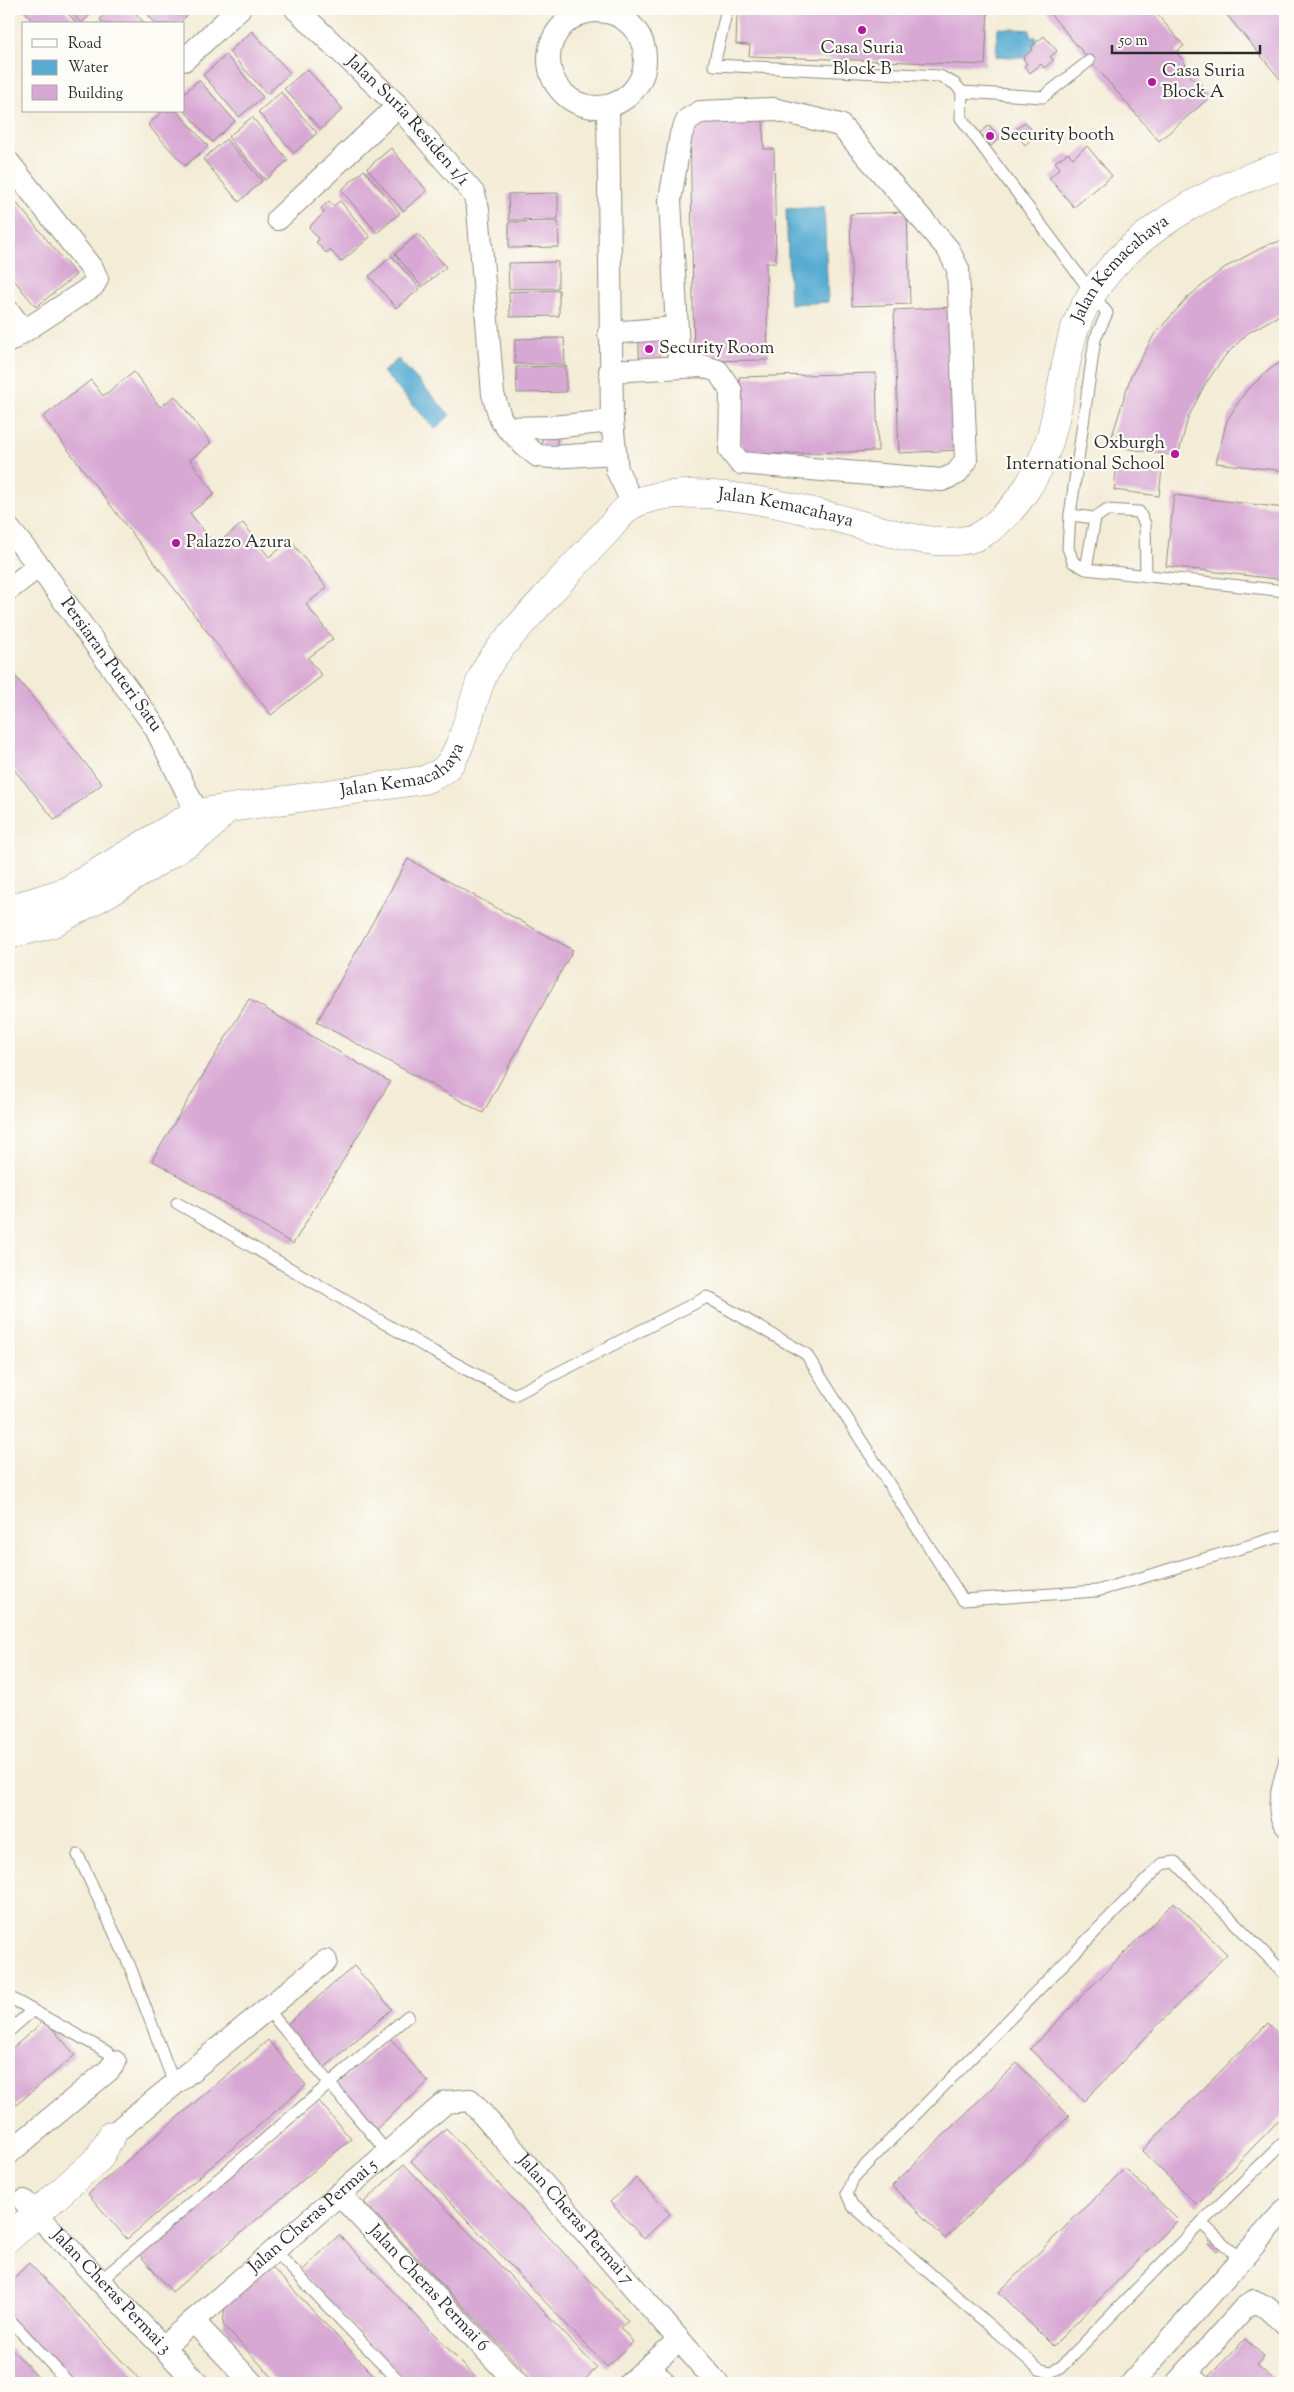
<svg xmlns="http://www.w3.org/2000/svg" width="1294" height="2392" font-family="'Sorts Mill Goudy',serif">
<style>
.water{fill:#56acd2;stroke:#406c7e}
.building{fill:#d8a8d4}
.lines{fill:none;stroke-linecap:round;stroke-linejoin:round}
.lane-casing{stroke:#8f8c80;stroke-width:13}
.street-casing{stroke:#8f8c80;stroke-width:24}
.secondary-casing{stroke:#8f8c80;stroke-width:29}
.lane{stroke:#fff;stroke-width:11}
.street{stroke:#fff;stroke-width:22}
.secondary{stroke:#fff;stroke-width:28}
.poi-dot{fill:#b5179e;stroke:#fdfcf7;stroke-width:2}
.labels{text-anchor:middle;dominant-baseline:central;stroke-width:4.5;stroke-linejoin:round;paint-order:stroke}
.poi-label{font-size:18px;fill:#2b2b2b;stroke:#fdfcf7;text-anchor:start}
.street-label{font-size:18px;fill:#2b2b2b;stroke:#fdfcf7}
</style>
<rect width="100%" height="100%" fill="#fdfcf7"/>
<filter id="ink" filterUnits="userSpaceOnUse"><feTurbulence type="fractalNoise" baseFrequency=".02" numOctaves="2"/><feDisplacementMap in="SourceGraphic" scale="10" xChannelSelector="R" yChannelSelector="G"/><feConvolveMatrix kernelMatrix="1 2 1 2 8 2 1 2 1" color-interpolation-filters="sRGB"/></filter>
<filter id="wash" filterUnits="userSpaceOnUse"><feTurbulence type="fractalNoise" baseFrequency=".0096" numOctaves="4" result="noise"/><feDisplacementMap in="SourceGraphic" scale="20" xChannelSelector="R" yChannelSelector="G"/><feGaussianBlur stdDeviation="1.12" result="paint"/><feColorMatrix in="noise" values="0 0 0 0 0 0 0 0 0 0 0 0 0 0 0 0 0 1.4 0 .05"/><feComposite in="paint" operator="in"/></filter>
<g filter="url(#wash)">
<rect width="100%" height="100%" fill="#f3ecd6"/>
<g class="water">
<polygon points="998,28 1030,30 1030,37 1036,37 1035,43 1031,47 1033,49 1023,58 996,56"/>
<polygon points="824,207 828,302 790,304 786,209"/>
<polygon points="398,359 450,415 435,429 383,372"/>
</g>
<g id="blocks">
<g class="building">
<polygon points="23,9 64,9 77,24 36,24"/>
<polygon points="68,9 97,9 81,23"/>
<polygon points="111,9 132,9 145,24 104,24 100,19"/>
<polygon points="143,9 185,9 189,14 178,24 156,24"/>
<polygon points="748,9 988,9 985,65 749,56 750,45 736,44 737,14 748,15"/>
<polygon points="1046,9 1161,9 1156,13 1184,46 1176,52 1186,64 1183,67 1209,98 1159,141"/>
<polygon points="1222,9 1285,9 1285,85"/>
<polygon points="252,31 290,73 267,94 229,52"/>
<polygon points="1044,36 1057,51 1050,57 1054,60 1044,68 1041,64 1030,73 1024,66 1027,64 1023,58 1033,49 1031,47"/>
<polygon points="226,55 263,97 239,117 203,75"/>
<polygon points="307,69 343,109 321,129 284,89"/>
<polygon points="199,80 235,121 212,142 184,110 184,93"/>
<polygon points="281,92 317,133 294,153 258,112"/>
<polygon points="163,111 177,111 208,146 185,166 148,125"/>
<polygon points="252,117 288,160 265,180 228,137"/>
<polygon points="763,119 764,149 774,149 776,263 766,263 768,360 694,361 690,121"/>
<polygon points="1025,122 1036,135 1025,145 1014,131"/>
<polygon points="989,125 1000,138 991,146 980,133"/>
<polygon points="226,139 262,181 239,202 203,159"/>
<polygon points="1087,146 1112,176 1074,207 1049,178 1060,168 1055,162 1068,153 1073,158"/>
<polygon points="391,148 427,191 403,211 367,168"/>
<polygon points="364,170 400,213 377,233 341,190"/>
<polygon points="558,193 558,219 509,220 508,194"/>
<polygon points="9,194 76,275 36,307 9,274"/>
<polygon points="329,201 333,206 340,201 370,237 341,262 330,250 326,253 316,242 319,240 309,227 324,213 321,208"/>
<polygon points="907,212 910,304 852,306 850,214"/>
<polygon points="558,221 559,247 509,248 509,222"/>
<polygon points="418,234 446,267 422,287 395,254"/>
<polygon points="1285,240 1285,312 1248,333 1224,357 1204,386 1188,418 1178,456 1109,446 1130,378 1154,335 1188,297 1224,268 1267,245"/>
<polygon points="392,256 420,289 396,308 369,276"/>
<polygon points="558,262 558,288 509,289 508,263"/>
<polygon points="559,290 559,316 510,317 509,292"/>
<polygon points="954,307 959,450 899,453 894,310"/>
<polygon points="638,321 659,321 660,377 640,378"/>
<polygon points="564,338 565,364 515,364 515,339"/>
<polygon points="1285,359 1285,471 1216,463 1227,420 1246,391 1269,370"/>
<polygon points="566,366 566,392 517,393 516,367"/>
<polygon points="134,372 160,407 175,396 211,443 190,460 215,494 190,513 215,545 243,523 269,557 291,541 327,588 306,604 333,639 308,658 322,676 271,715 43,417 91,380 103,396"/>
<polygon points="876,373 878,451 741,455 739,377"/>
<polygon points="557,436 557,448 542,448 542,437"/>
<polygon points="1117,464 1162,469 1159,496 1114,490"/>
<polygon points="1174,495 1285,508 1285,580 1166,566"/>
<polygon points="9,668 102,784 55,820 12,767 9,770"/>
<polygon points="408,859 573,950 483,1113 317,1022"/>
<polygon points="249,999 390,1082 293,1244 152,1160"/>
<polygon points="1174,1902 1227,1954 1084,2101 1030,2049"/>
<polygon points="354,1966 392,2009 322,2070 284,2027"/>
<polygon points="45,2020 75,2055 9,2111 9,2051"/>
<polygon points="1268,2023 1285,2041 1285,2114 1197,2205 1142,2151"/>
<polygon points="390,2038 428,2082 374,2131 335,2087"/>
<polygon points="268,2040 306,2085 127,2239 88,2194"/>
<polygon points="1017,2063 1069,2116 945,2239 892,2186"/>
<polygon points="318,2100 351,2139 172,2292 138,2253"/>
<polygon points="446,2128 628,2321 621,2328 633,2342 607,2367 411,2161"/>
<polygon points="404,2164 597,2368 581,2383 536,2383 364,2202"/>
<polygon points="1125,2168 1178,2220 1053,2346 999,2292"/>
<polygon points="636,2178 670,2214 644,2239 610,2202"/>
<polygon points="1216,2234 1225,2243 1217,2251 1208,2242"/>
<polygon points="339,2235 481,2383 407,2383 301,2272"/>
<polygon points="29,2263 143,2383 65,2383 9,2324 9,2283"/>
<polygon points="269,2264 381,2383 278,2383 223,2325 225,2305"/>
<polygon points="1245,2339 1264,2356 1257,2365 1278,2383 1213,2383 1207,2378"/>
<polygon points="9,2347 19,2357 44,2383 9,2383"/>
</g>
</g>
</g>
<g filter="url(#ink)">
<use href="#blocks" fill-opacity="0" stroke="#8f8c80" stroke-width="1"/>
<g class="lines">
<defs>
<g id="lane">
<polyline points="727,9 714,65 940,76 955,84 962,92 961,118 1107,313 1095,339 1070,515 1068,548 1073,562 1086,569 1285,591"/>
<polyline points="962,92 1043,97 1089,61"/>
<polyline points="1070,515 1095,518"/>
<polyline points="1086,569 1095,518 1106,510 1139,512 1145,524 1146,576"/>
<polyline points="177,1203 434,1352 514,1395 707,1297 806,1354 963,1600 1097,1591 1285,1535"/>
<path d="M1285,1759C1280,1782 1265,1814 1285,1832"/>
<polyline points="78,1855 129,1964 175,2086"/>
<polyline points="1285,1974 1175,1862 1162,1864 853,2178 847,2194 852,2205 1039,2369 1050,2372 1061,2367 1201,2223 1285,2141"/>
<polyline points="9,1997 109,2053 115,2062"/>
<polyline points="268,2010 387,2152"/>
<polyline points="9,2031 32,2011"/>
<polyline points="1201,2223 1240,2259"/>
<polyline points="274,2250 401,2383"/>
<polyline points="100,2281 408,2016"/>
<polyline points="9,2319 69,2383"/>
<polyline points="1190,2369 1207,2383"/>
</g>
<g id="street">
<path id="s1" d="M296,9L398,106L474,194L478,209L493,394L501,420L525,446L538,456L552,457L614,453"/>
<circle cx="597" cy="59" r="48"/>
<polyline points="184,60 239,9"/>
<polyline points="608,106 612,421 617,470 633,504"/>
<polyline points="9,163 93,270 97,279 93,286 9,341"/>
<polyline points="278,219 398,106"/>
<polyline points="9,312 24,331"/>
<polyline points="609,333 676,328"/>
<polyline points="610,371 702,366 718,371 731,391 730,450 740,463 942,480 956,474 966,461 958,269 948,249 840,125 773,109 700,112 688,119 681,134 670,200 679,366"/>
<polyline points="507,428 552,427 612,421"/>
<path id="s2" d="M9,529L39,566L155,727L205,829"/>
<polyline points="9,589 39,566"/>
<polyline points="112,2135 326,1961"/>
<polyline points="9,2153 109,2070 115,2062"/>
<path id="s3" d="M339,2194L517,2383"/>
<path id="s4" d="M24,2201L197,2383"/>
<polyline points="193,2321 252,2383"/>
<path id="s5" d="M163,2347L446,2102L470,2100L717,2383"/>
<polyline points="650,2366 664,2383"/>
<polyline points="630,2383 678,2341"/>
<polyline points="1132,2383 1285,2210"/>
<polyline points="1177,2383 1244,2308 1254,2301 1266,2307 1285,2324"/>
</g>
<g id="secondary">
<path id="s6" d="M9,909L67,891L196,813L424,780C430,777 440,774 445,769C467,747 472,689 490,662C505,640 524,621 542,601C562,579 583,556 604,534C613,525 623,509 634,504C686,479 797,507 851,522C883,531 952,553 982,534C1013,515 1038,477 1049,442C1060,407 1063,369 1073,334C1101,246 1203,190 1285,165"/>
<polyline points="9,935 51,924 115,889 206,831 226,809"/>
<polyline points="9,2238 99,2158 112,2135"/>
</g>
</defs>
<use href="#lane" class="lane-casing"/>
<use href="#street" class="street-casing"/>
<use href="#secondary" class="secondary-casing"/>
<use href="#lane" class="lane"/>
<use href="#street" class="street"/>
<use href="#secondary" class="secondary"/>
</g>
</g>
<g class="poi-dot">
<circle cx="862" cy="30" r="5"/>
<circle cx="1152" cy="82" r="5"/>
<circle cx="990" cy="136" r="5"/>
<circle cx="649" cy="349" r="5"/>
<circle cx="1175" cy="454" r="5"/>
<circle cx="176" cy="543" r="5"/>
</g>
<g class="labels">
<g class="poi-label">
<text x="862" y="49" text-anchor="middle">Casa Suria<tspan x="862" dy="21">Block B</tspan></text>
<text x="1162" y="72">Casa Suria<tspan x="1162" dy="21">Block A</tspan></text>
<text x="1000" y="136">Security booth</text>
<text x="659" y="349">Security Room</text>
<text x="1165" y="444" text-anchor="end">Oxburgh<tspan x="1165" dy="21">International School</tspan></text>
<text x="186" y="543">Palazzo Azura</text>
</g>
<g class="street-label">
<text stroke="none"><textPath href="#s1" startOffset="158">Jalan Suria Residen 1/1</textPath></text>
<text stroke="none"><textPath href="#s6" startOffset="1461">Jalan Kemacahaya</textPath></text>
<text stroke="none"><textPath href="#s6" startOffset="951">Jalan Kemacahaya</textPath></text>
<text stroke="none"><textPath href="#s2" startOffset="170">Persiaran Puteri Satu</textPath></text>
<text stroke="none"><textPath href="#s6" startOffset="426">Jalan Kemacahaya</textPath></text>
<text stroke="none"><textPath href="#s5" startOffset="199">Jalan Cheras Permai 5</textPath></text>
<text stroke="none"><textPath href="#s5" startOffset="558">Jalan Cheras Permai 7</textPath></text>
<text stroke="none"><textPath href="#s3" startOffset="130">Jalan Cheras Permai 6</textPath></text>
<text stroke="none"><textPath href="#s4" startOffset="126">Jalan Cheras Permai 3</textPath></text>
</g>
</g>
<rect width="1294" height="2392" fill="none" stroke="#fdfcf7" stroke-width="30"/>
<rect x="22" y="22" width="162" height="90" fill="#fdfcf7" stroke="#a9a8a5"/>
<rect x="32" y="39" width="25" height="8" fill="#ffffff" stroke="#a9a8a5"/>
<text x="68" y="48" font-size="15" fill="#2b2b2b">Road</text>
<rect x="32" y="60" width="25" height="15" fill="#56acd2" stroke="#a9a8a5"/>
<text x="68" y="72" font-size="15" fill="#2b2b2b">Water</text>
<rect x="32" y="85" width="25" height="15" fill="#d8a8d4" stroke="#a9a8a5"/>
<text x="68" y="98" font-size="15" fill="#2b2b2b">Building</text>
<path d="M1112 45v8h148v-8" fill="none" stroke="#2b2b2b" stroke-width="2.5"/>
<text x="1119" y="45" font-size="15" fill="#2b2b2b" stroke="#fdfcf7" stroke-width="4" paint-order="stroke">50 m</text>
</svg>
